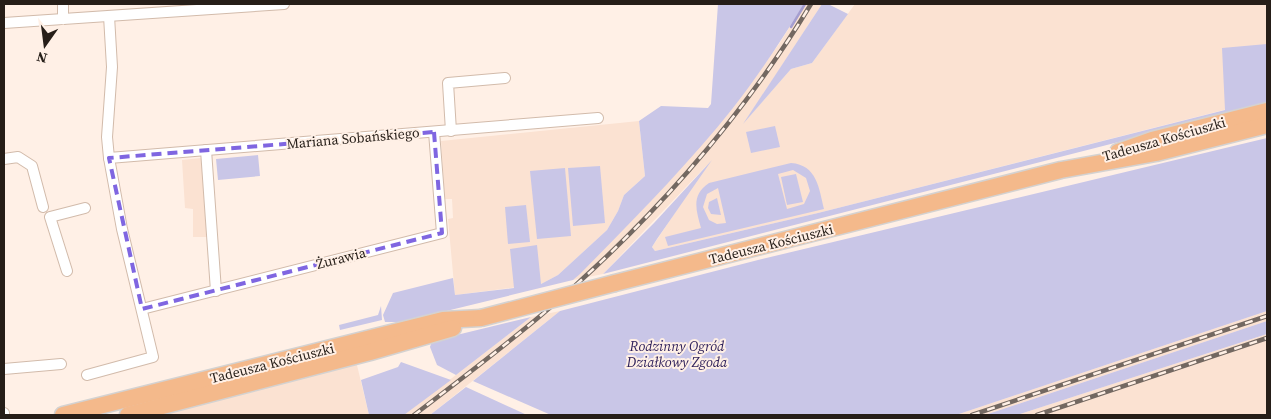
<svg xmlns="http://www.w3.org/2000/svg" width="1271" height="419" font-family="'Source Serif 4',serif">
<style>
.built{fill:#fbe2d2}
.green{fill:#c9c6e7;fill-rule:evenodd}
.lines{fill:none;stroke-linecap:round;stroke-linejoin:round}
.stream{stroke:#a49ed0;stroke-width:2.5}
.street-casing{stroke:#d2bbab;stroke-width:12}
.primary-casing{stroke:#d4d2d1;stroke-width:19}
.street{stroke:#fff;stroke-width:10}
.primary{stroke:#f4b98b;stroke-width:16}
.rail-casing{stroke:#736861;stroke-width:4.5}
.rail{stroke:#fff0e6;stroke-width:2.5;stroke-dasharray:8;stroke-linecap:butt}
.primary-bridge-casing{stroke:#d4d2d1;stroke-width:19;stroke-linecap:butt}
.primary-bridge{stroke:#f4b98b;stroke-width:16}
.marked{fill:none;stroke:#7f66e1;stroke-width:4;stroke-dasharray:10 6;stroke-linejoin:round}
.labels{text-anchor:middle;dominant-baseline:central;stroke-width:4;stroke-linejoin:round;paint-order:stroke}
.street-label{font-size:14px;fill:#261e18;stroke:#fff0e6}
.park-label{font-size:14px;font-style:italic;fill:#2d1f5a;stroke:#fff0e6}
</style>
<rect width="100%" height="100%" fill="#fff0e6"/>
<g class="built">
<polygon points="804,4 822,4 747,119 791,69 812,63 855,4 1267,4 1267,99 818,213 655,251 652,247 707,165 603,274 573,280 648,204 733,108 779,44"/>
<polygon points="639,121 645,176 624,195 618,211 607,230 558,275 541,284 455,295 448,219 453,218 452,199 445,199 441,141"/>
<polygon points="201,158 208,237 193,237 193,209 185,208 182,160"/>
<polygon points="560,311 430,415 404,415 531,317"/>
<polygon points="1267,311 1267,321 985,415 956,415"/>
<polygon points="1267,334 1267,415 1017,415"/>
<polygon points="356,361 369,415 157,415"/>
</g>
<g class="green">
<path d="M718,4H804C782,39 759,75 733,108C686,167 632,221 580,274L573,280L401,322H385L383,315L393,293L453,278L455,295L514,288L510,249L537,245L541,284L558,275L607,230L618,211L624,195L645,176L639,121L661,106L708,108L711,104Z"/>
<polygon points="822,4 828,4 848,14 812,63 791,69 743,124"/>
<polygon points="1267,44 1267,104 603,274 654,223 712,160 657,239 652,247 655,251 818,213 1225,110 1222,48"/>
<polygon points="775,126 780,147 751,153 746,132"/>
<polygon points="1267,138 1267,311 956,415 551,415 473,381 560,311 758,260"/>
<polygon points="258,155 260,176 218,180 216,159"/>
<path d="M791,163C817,165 819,188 824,209L668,246L665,237L701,228C696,210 691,195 709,183ZM793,170L806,178L810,191L804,204L787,209L778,174ZM718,188L726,223L717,224L709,220L703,207L707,194Z"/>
<polygon points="600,166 605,223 573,226 568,168"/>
<polygon points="565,168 571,236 537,239 530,171"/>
<polygon points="796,174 803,202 787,205 781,177"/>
<polygon points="717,198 721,215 711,214 708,208 709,202"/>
<polygon points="526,205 530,242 508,244 505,207"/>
<polygon points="381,306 382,320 340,330 339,325 378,315"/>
<polygon points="531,317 456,375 437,365 430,347 432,341"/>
<polygon points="1267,321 1267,334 1017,415 985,415"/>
<polygon points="401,362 451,380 404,415 369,415 361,380 398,367"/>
<polygon points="466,387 527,415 430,415"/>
</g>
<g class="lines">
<polyline class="stream" points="791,27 805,4"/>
<defs>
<g id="street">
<polyline points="63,4 63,19"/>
<polyline points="4,23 284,4"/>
<polyline points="451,131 448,83 505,78"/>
<polyline points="206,150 216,291"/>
<polyline points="109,158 598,118"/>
<polyline points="4,159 18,157 32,166 43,207"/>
<polyline points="67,271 50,217 85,208"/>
<polyline points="142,309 442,233 434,132"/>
<polyline points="4,369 61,364"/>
<polyline points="87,375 153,357 122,229 109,158 107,137 112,67 109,16"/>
<polyline points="4,413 4,415"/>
</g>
<g id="primary">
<polyline points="1118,152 1152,140 1267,111"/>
<polyline points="615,283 1061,170 1156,153 1267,125"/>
<polyline points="63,415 443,320 481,318"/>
<polyline points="128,415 370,352 453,328"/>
</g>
</defs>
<use href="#street" class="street-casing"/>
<use href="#primary" class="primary-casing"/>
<use href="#street" class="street"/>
<use href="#primary" class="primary"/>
<defs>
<g id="rail">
<path d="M414,415C456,383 498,351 539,317C644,229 740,122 811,4"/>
<polyline points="972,415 1267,316"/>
<polyline points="1037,415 1267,338"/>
</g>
</defs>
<use href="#rail" class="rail-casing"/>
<use href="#rail" class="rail"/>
<defs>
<polyline id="primary-bridge" points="481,318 615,283"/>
</defs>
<use href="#primary-bridge" class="primary-bridge-casing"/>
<use href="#primary-bridge" class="primary-bridge"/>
</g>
<path class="marked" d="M434,132L442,233L142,309L109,158Z"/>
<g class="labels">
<g class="street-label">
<text transform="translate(353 138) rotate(-5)">Mariana Sobańskiego</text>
<text transform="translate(1164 139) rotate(-16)">Tadeusza Kościuszki</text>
<text transform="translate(771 244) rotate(-14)">Tadeusza Kościuszki</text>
<text transform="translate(341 258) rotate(-14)">Żurawia</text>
<text transform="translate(272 363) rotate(-14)">Tadeusza Kościuszki</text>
</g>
<g class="park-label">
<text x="677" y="346">Rodzinny Ogród<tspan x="677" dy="16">Działkowy Zgoda</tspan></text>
</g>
</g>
<rect width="1271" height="419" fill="none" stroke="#261e18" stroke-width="10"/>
<g transform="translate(45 45) rotate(194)" stroke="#fff0e6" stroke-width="4" paint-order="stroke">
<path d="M0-4L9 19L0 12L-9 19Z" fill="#261e18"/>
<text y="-8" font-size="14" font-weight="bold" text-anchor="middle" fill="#261e18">N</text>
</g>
</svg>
